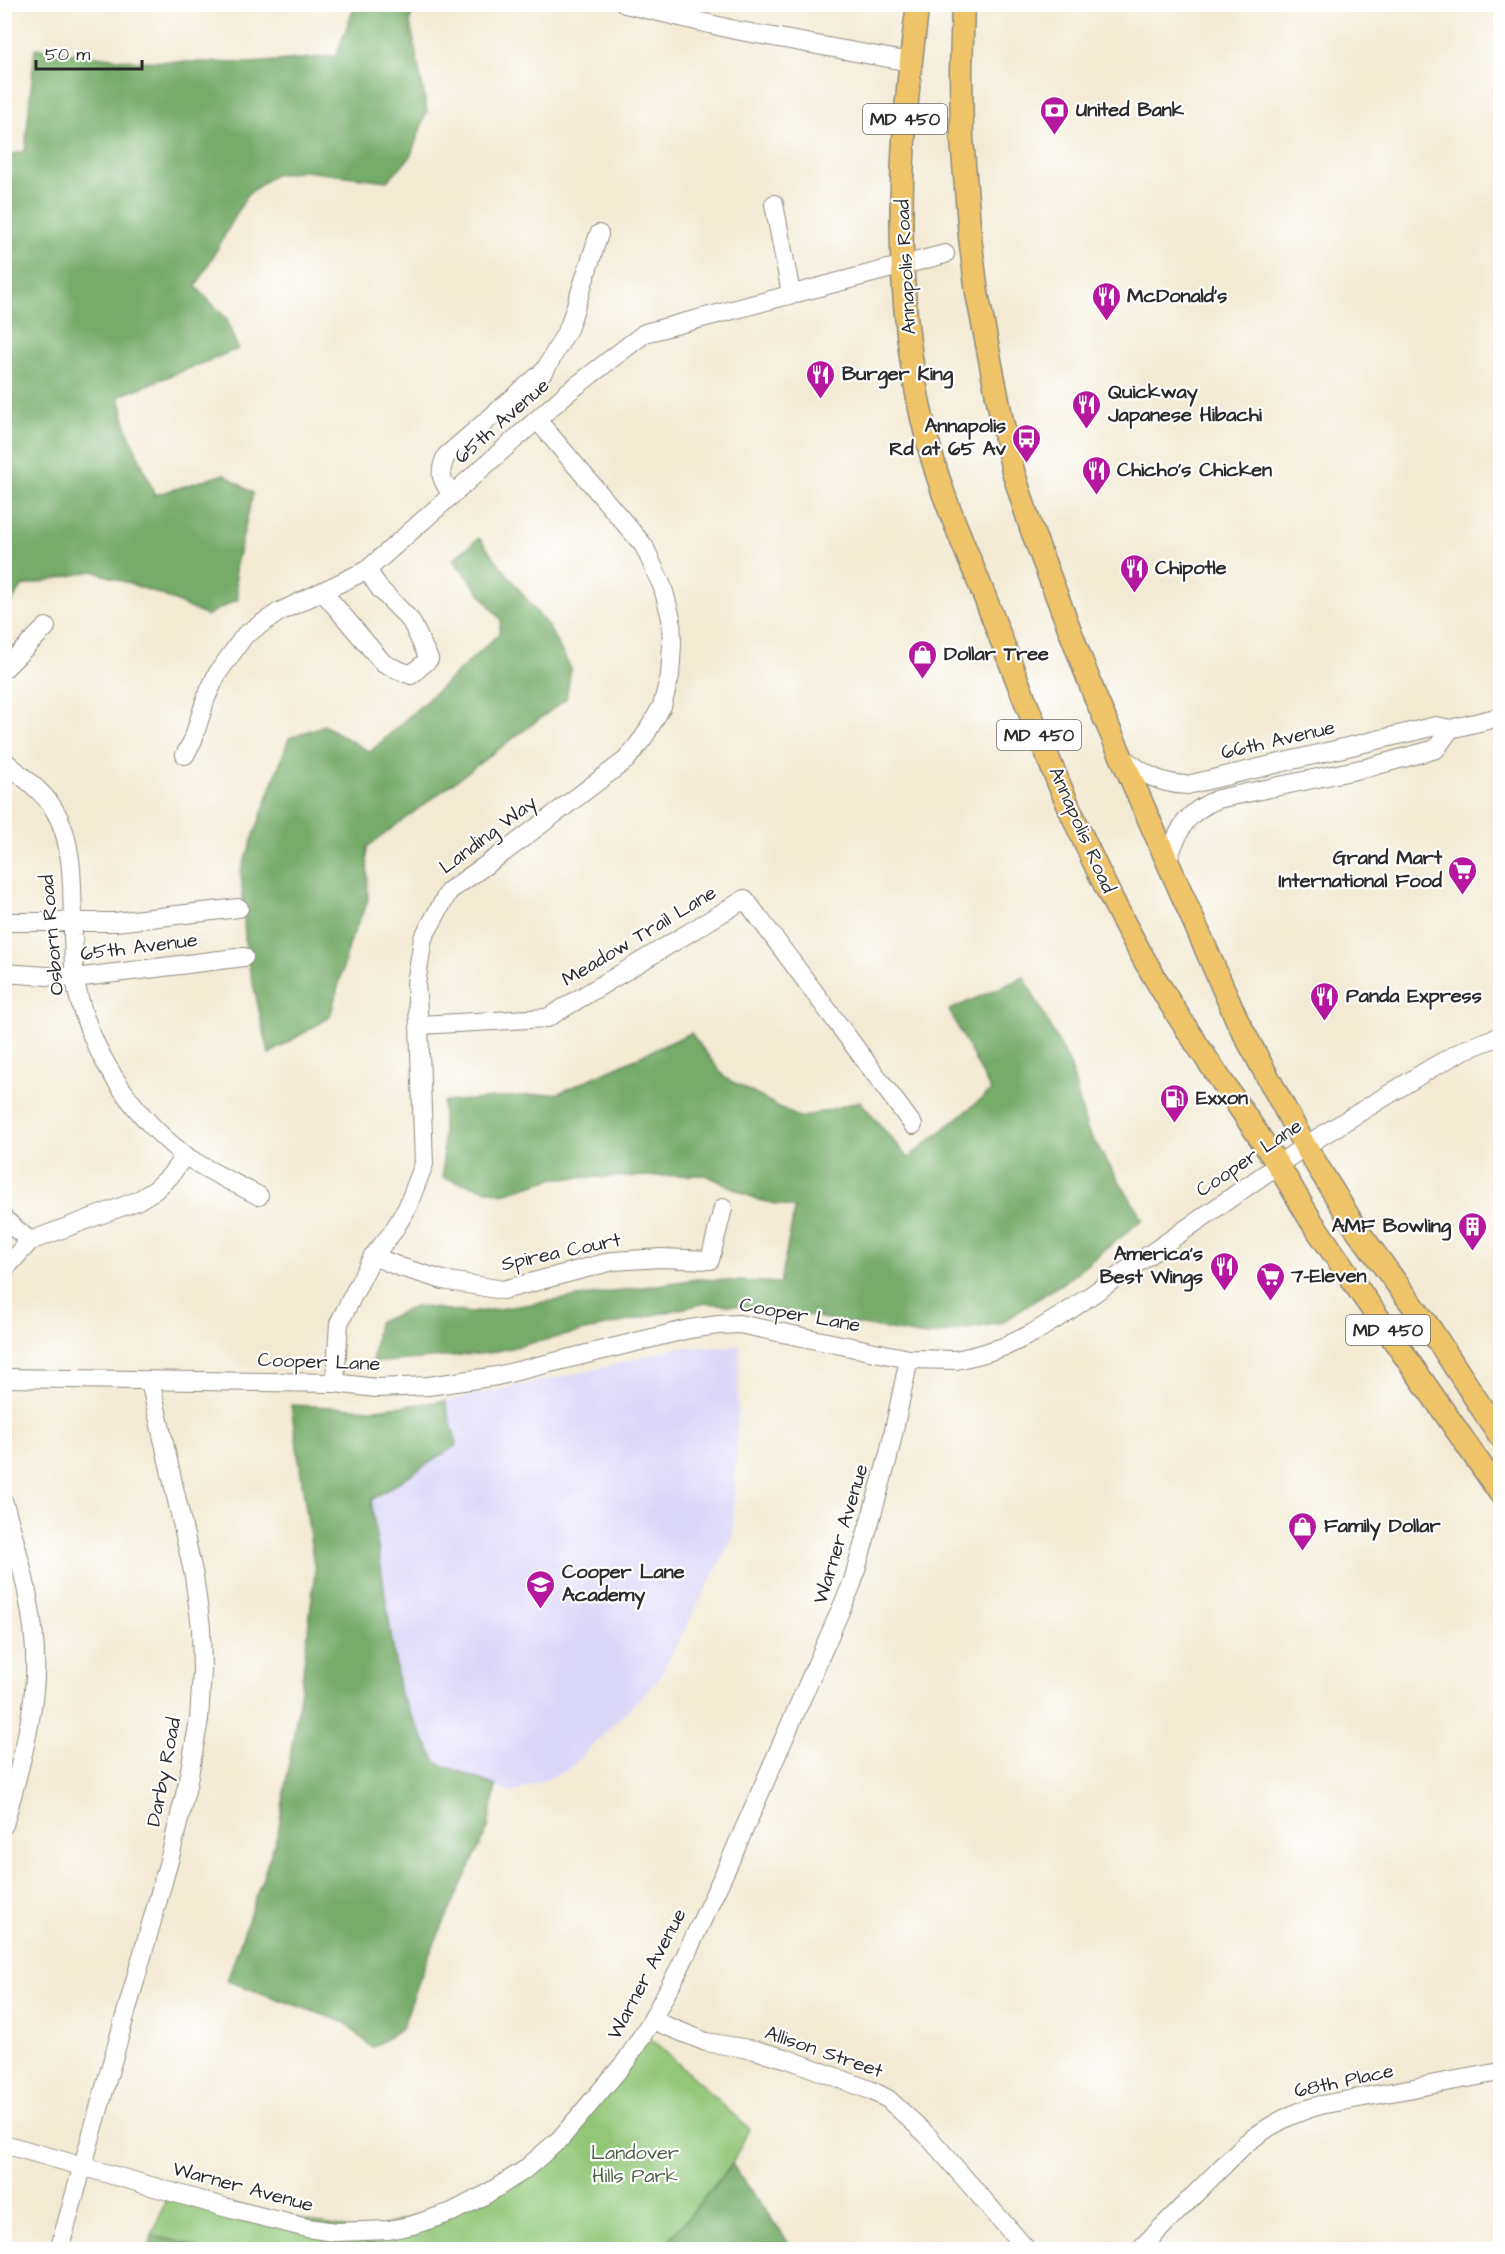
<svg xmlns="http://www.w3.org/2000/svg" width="1505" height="2254" font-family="'Architects Daughter',sans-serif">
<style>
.built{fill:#dad6f7}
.green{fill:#92c778;stroke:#5e7952;stroke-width:1.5}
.forest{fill:#75ac68;stroke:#506c4a;stroke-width:1.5}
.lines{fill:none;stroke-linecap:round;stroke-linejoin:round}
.minor-casing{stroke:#8f8a80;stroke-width:20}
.major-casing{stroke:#8f8a80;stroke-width:25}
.minor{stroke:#fff;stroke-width:18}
.major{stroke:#efc469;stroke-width:22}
.labels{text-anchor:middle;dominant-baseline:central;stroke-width:4.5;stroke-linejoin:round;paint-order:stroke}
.shield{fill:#fff;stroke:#6b6b6b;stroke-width:1.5}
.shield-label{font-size:18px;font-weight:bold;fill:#2b2b2b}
.poi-label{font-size:20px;font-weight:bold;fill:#2b2b2b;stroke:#fff;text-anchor:start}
.street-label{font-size:20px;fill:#2b2b2b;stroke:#fff}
.park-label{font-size:20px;fill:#4f6246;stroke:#fff}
</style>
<rect width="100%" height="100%" fill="#fff"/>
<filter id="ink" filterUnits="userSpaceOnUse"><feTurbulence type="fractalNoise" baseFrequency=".0167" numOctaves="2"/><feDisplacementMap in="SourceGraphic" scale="12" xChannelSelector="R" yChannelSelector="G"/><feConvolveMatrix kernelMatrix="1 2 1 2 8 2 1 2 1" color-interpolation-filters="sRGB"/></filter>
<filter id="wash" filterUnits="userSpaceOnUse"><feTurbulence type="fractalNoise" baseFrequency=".008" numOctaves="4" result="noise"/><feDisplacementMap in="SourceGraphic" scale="24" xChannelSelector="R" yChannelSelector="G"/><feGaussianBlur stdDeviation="1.35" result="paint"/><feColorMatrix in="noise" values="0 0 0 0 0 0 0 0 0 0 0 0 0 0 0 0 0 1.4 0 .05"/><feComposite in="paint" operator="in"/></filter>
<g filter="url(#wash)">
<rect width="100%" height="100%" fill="#f3ead4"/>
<polygon class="built" points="740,1346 733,1537 658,1680 568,1770 512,1793 437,1763 400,1694 371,1500 457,1445 445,1401 589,1371 676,1348"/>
<polygon class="green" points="643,2035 659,2046 749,2129 732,2164 662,2249 199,2250 189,2244 152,2236 169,2191 363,2232 485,2195 560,2139"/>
<g class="forest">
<polygon points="355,5 413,5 410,22 427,111 410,157 387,181 304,171 274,175 247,195 196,287 227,319 238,349 119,396 127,429 155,495 224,474 253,493 235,569 238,599 206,616 160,594 93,571 23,586 5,611 5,156 25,151 35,48 134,61 251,63 336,56"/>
<polygon points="479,538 549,628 571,669 566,699 367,847 368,900 350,942 330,1017 269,1054 246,953 241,871 289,738 324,725 370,752 499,634 501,620 453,559"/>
<polygon points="1024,977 1070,1064 1087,1130 1143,1219 1069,1279 1001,1323 926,1336 769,1309 706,1303 489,1353 372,1363 378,1322 417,1306 471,1313 697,1279 780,1283 795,1208 758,1200 706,1175 555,1178 503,1194 443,1178 443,1102 559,1093 691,1033 725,1078 800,1118 860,1101 908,1158 991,1091 949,1010"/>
<polygon points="445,1401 457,1445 371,1500 400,1694 437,1763 496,1786 488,1828 428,1957 402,2028 372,2048 346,2023 227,1981 278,1833 301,1688 315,1572 291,1405 375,1409"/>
<polygon points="732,2164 793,2249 662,2249"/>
<polygon points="152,2236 189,2244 199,2249 149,2249"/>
</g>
</g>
<g filter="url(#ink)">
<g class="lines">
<defs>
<g id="minor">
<polyline points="625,4 735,30 910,62"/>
<polyline points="774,204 791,293"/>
<path d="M452,495C441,479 438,474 446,456L545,370L569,327L599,234"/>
<polyline points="323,592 384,664 411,675 429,659 411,621 380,589 367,570"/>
<polyline points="4,669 46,627"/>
<polyline points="185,755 193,740 206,698 217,674 245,635 279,612 367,570 567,393 645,333 945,254"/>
<path d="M1123,758C1144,774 1160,784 1187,785L1436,726L1450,729L1500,717"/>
<path d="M4,760C20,776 44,791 55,811C75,844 72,896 73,935C74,950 73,966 75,980C87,1047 130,1113 183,1154C205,1170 235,1183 259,1196"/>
<path d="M1167,861C1180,828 1184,813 1218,799L1370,767L1436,749L1450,729"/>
<polyline points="4,922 115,922 239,908"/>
<polyline points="4,973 75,978 244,957"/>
<polyline points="419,1025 547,1018 745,899 913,1125"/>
<polyline points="4,1219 30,1241"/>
<polyline points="373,1256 400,1267 443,1280 503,1290 613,1261 661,1258 710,1260 723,1208"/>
<polyline points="4,1270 30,1241 137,1201 155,1190 170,1176 185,1155"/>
<polyline points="4,1378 335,1383 376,1388 428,1386 497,1376 689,1329 718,1325 739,1324 909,1359 956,1360 981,1354 1006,1346 1033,1333 1067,1312 1305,1146 1433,1067 1464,1050 1500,1036"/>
<polyline points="335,1383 339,1323 373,1256 392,1233 407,1208 424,1164 419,1025 416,984 423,938 449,891 503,853 626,760 644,737 662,706 670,676 672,645 671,618 663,588 644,546 538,421"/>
<path d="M4,1503C20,1558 38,1621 35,1678C32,1728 17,1777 4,1825"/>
<polyline points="652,2020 706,2042 755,2050 788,2059 870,2090 888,2099 927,2135 1027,2250"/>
<polyline points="4,2144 231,2209 307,2228 335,2232 389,2230 413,2225 452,2212 485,2195 523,2171 560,2139 626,2061 652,2020 680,1967 730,1861 852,1584 888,1458 909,1359"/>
<polyline points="59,2250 170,1857 187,1786 199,1720 202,1671 201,1627 194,1576 150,1381"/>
<path d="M1139,2250L1245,2144C1270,2125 1291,2113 1321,2105L1500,2072"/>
</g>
<g id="major">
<path d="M918,4C903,113 895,224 908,334C914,387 926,444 944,495C959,536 977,576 993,618C1035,727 1078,839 1135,943C1177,1021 1230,1091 1278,1165C1290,1184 1300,1203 1312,1222C1374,1313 1438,1402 1500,1493"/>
<polyline points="963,4 961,71 962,139 970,237 977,293 1002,421 1013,471 1031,528 1096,699 1238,1022 1305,1146 1355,1227 1431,1330 1500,1436"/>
</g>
</defs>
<use href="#minor" class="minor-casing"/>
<use href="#major" class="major-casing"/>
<use href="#minor" class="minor"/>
<use href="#major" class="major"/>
</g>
</g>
<defs>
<symbol id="bank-pin" viewBox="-11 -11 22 30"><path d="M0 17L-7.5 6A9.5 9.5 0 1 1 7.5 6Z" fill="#b5179e" stroke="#fff"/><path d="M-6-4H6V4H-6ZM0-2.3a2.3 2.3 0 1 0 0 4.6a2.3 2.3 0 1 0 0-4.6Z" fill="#fff"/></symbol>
<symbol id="restaurant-pin" viewBox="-11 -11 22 30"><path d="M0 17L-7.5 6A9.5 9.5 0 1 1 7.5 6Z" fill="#b5179e" stroke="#fff"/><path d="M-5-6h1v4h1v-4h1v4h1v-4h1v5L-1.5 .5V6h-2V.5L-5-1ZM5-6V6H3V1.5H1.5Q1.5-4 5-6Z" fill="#fff"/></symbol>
<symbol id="bus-pin" viewBox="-11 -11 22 30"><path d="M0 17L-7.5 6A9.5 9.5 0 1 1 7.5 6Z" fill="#b5179e" stroke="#fff"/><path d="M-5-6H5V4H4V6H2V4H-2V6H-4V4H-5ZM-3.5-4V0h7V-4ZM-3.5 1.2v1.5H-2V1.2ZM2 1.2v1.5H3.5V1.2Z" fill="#fff"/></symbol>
<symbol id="shop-pin" viewBox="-11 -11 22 30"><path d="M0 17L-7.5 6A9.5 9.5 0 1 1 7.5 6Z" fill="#b5179e" stroke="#fff"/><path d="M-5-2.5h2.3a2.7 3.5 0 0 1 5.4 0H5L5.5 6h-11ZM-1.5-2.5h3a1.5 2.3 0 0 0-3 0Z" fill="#fff"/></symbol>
<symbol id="supermarket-pin" viewBox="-11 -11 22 30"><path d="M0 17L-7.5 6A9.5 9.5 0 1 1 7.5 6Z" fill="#b5179e" stroke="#fff"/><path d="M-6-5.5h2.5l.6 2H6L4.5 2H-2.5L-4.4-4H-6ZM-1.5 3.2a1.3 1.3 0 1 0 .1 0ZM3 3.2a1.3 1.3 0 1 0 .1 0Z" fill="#fff"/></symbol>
<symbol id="fuel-pin" viewBox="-11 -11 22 30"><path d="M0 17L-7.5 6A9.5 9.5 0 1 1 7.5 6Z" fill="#b5179e" stroke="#fff"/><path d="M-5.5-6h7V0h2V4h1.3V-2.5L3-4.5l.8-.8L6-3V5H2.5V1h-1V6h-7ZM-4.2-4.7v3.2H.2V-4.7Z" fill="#fff"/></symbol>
<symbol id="building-pin" viewBox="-11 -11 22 30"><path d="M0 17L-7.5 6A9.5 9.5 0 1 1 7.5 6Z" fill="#b5179e" stroke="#fff"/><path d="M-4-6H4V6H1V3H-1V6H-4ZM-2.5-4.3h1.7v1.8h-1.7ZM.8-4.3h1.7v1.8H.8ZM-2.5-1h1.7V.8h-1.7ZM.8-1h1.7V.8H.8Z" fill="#fff"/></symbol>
<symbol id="school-pin" viewBox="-11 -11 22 30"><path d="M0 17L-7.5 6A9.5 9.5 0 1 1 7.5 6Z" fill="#b5179e" stroke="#fff"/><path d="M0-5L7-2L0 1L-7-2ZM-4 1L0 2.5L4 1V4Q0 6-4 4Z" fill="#fff"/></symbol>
</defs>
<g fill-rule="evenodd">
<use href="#bank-pin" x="1038" y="94" width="33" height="45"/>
<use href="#restaurant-pin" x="1090" y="280" width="33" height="45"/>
<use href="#restaurant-pin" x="804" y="358" width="33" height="45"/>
<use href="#restaurant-pin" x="1070" y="388" width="33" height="45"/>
<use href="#bus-pin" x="1010" y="422" width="33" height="45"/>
<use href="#restaurant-pin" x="1080" y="454" width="33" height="45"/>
<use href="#restaurant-pin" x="1118" y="552" width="33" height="45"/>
<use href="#shop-pin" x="906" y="638" width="33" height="45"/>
<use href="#supermarket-pin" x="1446" y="854" width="33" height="45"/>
<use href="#restaurant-pin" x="1308" y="980" width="33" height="45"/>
<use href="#fuel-pin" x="1158" y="1082" width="33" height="45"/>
<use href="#building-pin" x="1456" y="1210" width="33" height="45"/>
<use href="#restaurant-pin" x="1208" y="1250" width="33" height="45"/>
<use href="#supermarket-pin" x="1254" y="1260" width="33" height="45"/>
<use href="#shop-pin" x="1286" y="1510" width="33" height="45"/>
<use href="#school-pin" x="524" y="1568" width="33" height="45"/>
</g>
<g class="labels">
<g class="shield">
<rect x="863" y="104" width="84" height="30" rx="4.5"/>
<rect x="997" y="720" width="84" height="30" rx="4.5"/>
<rect x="1346" y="1315" width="84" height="30" rx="4.5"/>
</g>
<g class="shield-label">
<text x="905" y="119">MD 450</text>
<text x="1039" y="735">MD 450</text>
<text x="1388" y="1330">MD 450</text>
</g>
<g class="poi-label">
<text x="1076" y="110">United Bank</text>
<text x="1127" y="296">McDonald's</text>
<text x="842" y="374">Burger King</text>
<text x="1108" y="392">Quickway<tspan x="1108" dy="23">Japanese Hibachi</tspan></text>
<text x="1006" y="426" text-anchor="end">Annapolis<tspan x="1006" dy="23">Rd at 65 Av</tspan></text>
<text x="1117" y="470">Chicho’s Chicken</text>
<text x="1155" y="568">Chipotle</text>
<text x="944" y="654">Dollar Tree</text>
<text x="1442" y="858" text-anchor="end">Grand Mart<tspan x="1442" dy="23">International Food</tspan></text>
<text x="1346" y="996">Panda Express</text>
<text x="1196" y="1098">Exxon</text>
<text x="1451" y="1226" text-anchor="end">AMF Bowling</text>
<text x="1203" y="1254" text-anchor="end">America's<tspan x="1203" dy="23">Best Wings</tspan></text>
<text x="1291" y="1276">7-Eleven</text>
<text x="1324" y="1526">Family Dollar</text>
<text x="562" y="1572">Cooper Lane<tspan x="562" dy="23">Academy</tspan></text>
</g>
<g class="street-label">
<text transform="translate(906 267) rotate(-93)">Annapolis Road</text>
<text transform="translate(502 421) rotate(-41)">65th Avenue</text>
<text transform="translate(1278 740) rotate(-13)">66th Avenue</text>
<text transform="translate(1082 830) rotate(66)">Annapolis Road</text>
<text transform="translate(488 835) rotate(-37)">Landing Way</text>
<text transform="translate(52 935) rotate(-95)">Osborn Road</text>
<text transform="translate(639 936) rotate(-31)">Meadow Trail Lane</text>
<text transform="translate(139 947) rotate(-7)">65th Avenue</text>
<text transform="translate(1249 1158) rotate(-34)">Cooper Lane</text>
<text transform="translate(561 1252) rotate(-12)">Spirea Court</text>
<text transform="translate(800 1315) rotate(10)">Cooper Lane</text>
<text transform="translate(319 1362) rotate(2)">Cooper Lane</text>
<text transform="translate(841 1534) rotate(-73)">Warner Avenue</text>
<text transform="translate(164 1772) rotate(-79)">Darby Road</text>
<text transform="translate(647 1974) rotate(-62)">Warner Avenue</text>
<text transform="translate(824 2052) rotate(19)">Allison Street</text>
<text transform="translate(1344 2081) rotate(-12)">68th Place</text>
<text transform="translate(243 2187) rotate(15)">Warner Avenue</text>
</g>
<g class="park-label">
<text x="635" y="2153">Landover<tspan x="635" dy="23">Hills Park</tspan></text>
</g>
</g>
<rect width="1505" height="2254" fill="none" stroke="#fff" stroke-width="24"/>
<path d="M36 60v9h106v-9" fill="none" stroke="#2b2b2b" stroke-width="3"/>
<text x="45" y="60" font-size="18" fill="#2b2b2b" stroke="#ffffff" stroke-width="4.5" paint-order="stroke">50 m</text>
</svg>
